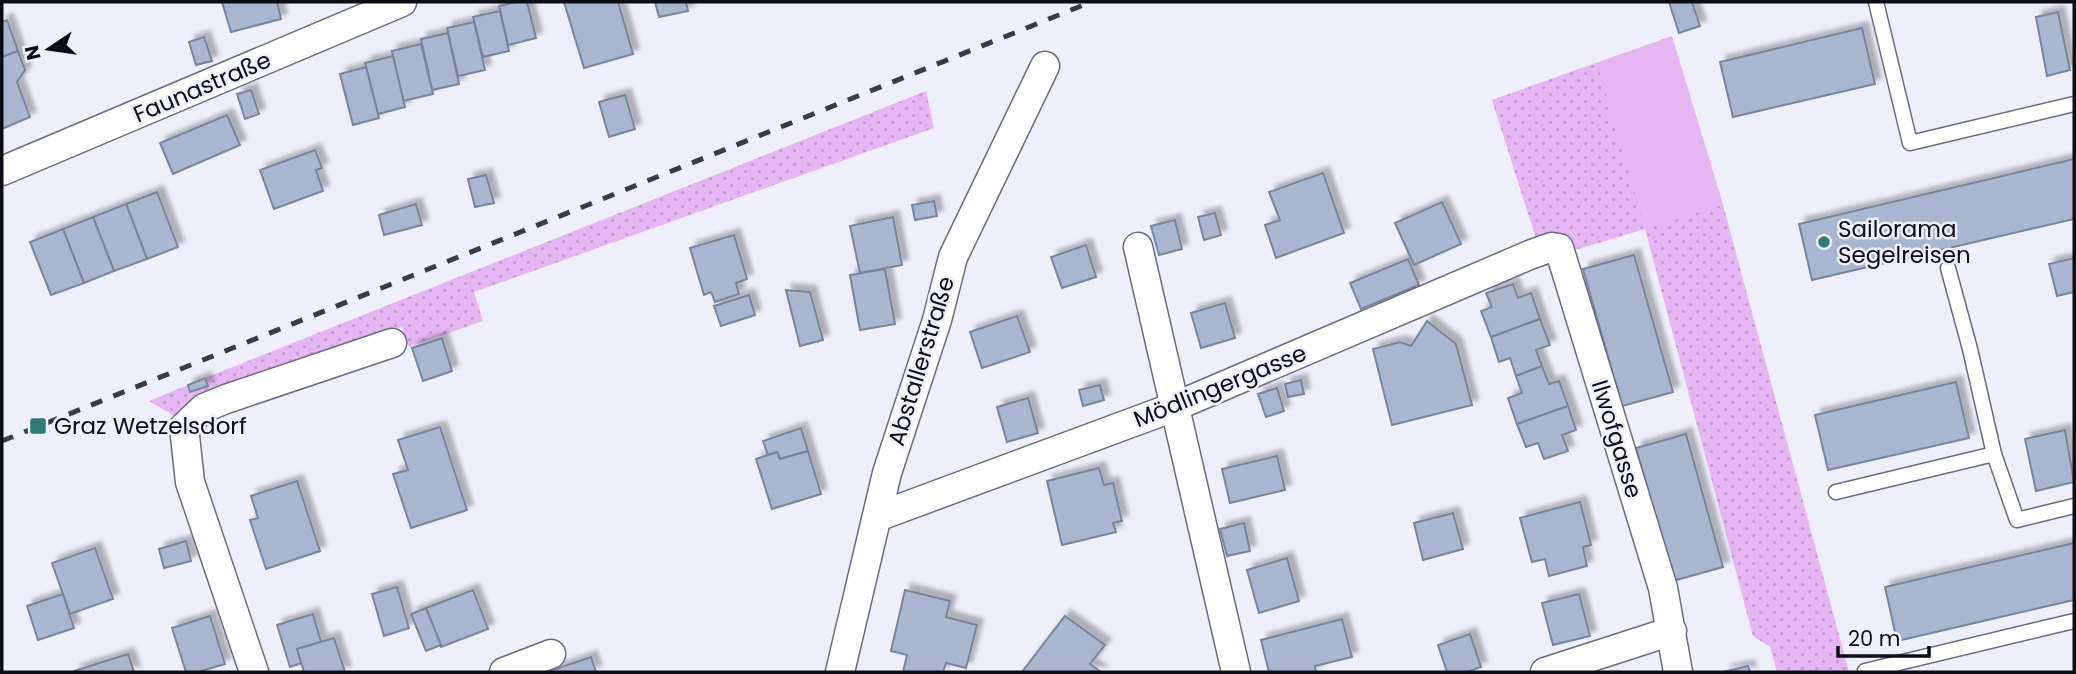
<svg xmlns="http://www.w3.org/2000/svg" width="2076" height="674" font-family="Poppins,sans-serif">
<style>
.grass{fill:url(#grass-dots)}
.garden{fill:#e6b6f4}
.building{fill:#a9b6cf;stroke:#78859c;stroke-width:2;filter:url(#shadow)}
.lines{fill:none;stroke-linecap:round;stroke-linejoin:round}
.lane-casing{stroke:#696b83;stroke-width:17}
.street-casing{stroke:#696b83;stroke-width:31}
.lane{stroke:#fff;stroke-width:14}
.street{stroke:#fff;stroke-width:28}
.rail{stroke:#3a3b45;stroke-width:5;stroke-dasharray:12 12;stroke-linecap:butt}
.poi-dot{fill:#327a74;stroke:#eeeffb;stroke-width:2.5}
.labels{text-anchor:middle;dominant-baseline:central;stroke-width:5;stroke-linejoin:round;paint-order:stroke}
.street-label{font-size:23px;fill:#0c0d16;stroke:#eeeffb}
.poi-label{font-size:23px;fill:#0c0d16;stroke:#eeeffb;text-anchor:start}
</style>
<defs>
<pattern id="grass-dots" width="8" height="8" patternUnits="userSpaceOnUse" patternTransform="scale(1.75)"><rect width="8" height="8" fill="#e6b6f4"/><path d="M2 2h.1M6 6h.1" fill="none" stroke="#c49bd0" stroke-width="1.8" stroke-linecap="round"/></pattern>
<filter id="shadow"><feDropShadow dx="6" dy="-6" stdDeviation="2" flood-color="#0004"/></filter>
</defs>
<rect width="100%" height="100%" fill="#eeeffb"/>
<g class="grass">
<polygon points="1672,36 1723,205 1849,672 1777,672 1770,647 1753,636 1645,229 1565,253 1538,245 1492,100"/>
<polygon points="926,91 934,128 474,292 483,321 409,347 402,327 309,361 181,420 149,401 188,385 191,392 207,386 205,378"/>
</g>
<polygon class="garden" points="1672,37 1723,205 1645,229 1597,63"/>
<g class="building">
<polygon points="222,2 277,2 281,19 231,32"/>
<polygon points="517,2 527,2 536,38 508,45 499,6"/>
<polygon points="564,2 618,2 633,54 584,68"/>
<polygon points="655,2 686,2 688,11 659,17"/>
<polygon points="1669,2 1692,2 1700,26 1679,33"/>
<polygon points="500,11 509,51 483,57 473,17"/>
<polygon points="2058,12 2070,70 2047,76 2036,17"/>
<polygon points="7,20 18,51 2,57 2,22"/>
<polygon points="474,22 485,70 458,76 447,28"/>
<polygon points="1862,28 1875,84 1733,117 1720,62"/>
<polygon points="448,33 459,84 432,90 421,39"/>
<polygon points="204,37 212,61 196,65 189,42"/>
<polygon points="421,44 433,94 403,101 392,51"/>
<polygon points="18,51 25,70 17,82 30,117 2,129 2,57"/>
<polygon points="393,56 405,107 378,114 365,63"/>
<polygon points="366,67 379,118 353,125 340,74"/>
<polygon points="251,90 259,114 245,119 237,94"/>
<polygon points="625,95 635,129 609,137 599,102"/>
<polygon points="227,115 240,145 173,174 160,143"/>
<polygon points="315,150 322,168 316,170 323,191 274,209 260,170"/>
<polygon points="2074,159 2074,219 1812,280 1799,224"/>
<polygon points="1323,173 1344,233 1276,258 1265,225 1280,220 1269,192"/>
<polygon points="486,175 494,203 475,207 468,179"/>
<polygon points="157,192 178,247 147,259 126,204"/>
<polygon points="934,201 937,216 915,220 912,205"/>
<polygon points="1442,202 1461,244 1414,265 1395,223"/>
<polygon points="126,204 147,259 114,271 93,217"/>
<polygon points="416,204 422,225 384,235 379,215"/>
<polygon points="1215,213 1221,235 1204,240 1198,217"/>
<polygon points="93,217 114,271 84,283 63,229"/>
<polygon points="893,217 902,265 860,273 850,226"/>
<polygon points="1175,220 1182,249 1159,255 1151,226"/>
<polygon points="63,229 84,283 51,295 30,242"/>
<polygon points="734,235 747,279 736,283 739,294 715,302 711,292 704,295 690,248"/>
<polygon points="1086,245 1096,277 1062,288 1051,257"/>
<polygon points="1634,255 1673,392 1622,406 1583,269"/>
<polygon points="2074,258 2074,292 2057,296 2049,264"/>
<polygon points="1408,259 1419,285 1361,309 1350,283"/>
<polygon points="885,269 895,324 860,330 850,275"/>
<polygon points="1513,284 1518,298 1531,293 1540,319 1491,337 1481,311 1492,307 1486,293"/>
<polygon points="786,290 810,292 823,340 800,346"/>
<polygon points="749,295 755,315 721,326 714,306"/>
<polygon points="1225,303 1235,338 1201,348 1191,313"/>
<polygon points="1017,316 1030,352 982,368 970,332"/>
<polygon points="1540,319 1550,345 1536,350 1542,366 1516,376 1510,358 1499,362 1491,337"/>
<polygon points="1427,321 1456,344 1472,405 1392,425 1373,349 1400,342 1411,346"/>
<polygon points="442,338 452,371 423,381 412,348"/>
<polygon points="1542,366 1549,384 1559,381 1568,406 1517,424 1508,398 1522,393 1516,376"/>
<polygon points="205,378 208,386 190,392 188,385"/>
<polygon points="1301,380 1304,394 1288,397 1285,384"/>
<polygon points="1956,382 1969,438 1828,470 1815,415"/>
<polygon points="1100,385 1104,400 1083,406 1079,390"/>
<polygon points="1277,388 1284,411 1266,417 1258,394"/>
<polygon points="1028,398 1038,433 1007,442 997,407"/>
<polygon points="1568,406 1576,430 1562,435 1568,451 1544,459 1538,443 1526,447 1517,424"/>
<polygon points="440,427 467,510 411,528 393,474 408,470 398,440"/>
<polygon points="801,428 808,451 780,459 777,452 768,455 763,441"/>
<polygon points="2065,430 2074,482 2036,491 2025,439"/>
<polygon points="1686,434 1723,567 1673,581 1636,448"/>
<polygon points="808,451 821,494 772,509 756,459 777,452 780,459"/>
<polygon points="1277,456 1285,490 1230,503 1222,469"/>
<polygon points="1099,468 1104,485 1113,483 1122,521 1113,523 1116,532 1062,545 1047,481"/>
<polygon points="297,481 320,551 266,569 250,520 258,518 251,496"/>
<polygon points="1580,502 1591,545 1583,547 1587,566 1549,576 1545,559 1532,562 1520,518"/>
<polygon points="1453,513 1463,549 1423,560 1414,523"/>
<polygon points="1244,523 1250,551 1227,556 1220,529"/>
<polygon points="186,541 191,561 164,568 159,549"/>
<polygon points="2074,543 2074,600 1897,641 1885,587"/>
<polygon points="95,548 113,599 70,614 52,563"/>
<polygon points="1287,558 1299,601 1259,613 1247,570"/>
<polygon points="397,587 409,628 384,636 372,594"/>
<polygon points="473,590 488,629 441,647 426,608"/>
<polygon points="905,590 950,601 946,617 977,625 966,668 946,663 943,672 903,672 907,655 891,651"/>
<polygon points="63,594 74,628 38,640 27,606"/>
<polygon points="1579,594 1590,636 1553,645 1542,603"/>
<polygon points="426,608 441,645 426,651 411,614"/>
<polygon points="313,614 321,642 297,649 302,663 290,667 277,625"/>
<polygon points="210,616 225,664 198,672 186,672 172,628"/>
<polygon points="1065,616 1105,645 1090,664 1101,672 1022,672"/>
<polygon points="1342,619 1352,657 1315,666 1316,672 1269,672 1261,640"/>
<polygon points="1470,634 1481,667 1467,672 1447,672 1438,645"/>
<polygon points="334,638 345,672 304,672 297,649"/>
<polygon points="128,654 134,672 74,672 74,671"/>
<polygon points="591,657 596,672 547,672"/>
<polygon points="1748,666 1750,672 1723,672"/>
</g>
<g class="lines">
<defs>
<g id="lane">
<polyline points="1876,2 1910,143 2074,104"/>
<polyline points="1948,268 1970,349 1994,454"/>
<polyline points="1836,492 1994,454 2017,520 2074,506"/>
<polyline points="1865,671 2074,621"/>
</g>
<g id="street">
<polyline points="2,171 402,2"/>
<polyline points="1138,247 1236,672"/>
<polyline points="877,517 1174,407 1532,254 1552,247 1559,248 1663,588 1678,672"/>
<polyline points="254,672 190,482 184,427 204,408 226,399 392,343"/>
<polyline points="504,672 551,654"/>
<polyline points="840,672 887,473 937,320 953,257 1045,66"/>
<polyline points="1545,672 1672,631"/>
</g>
</defs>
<use href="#lane" class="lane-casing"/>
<use href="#street" class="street-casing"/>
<use href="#lane" class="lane"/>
<use href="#street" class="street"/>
<polyline class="rail" points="2,441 1091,2"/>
</g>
<g class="poi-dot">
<circle cx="1824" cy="242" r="7"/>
<rect x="29" y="417" width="18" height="18" rx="3.5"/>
</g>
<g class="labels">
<g class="street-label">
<text transform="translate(202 87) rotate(-23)">Faunastraße</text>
<text transform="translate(921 361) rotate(-73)">Abstallerstraße</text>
<text transform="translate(1220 386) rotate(-22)">Mödlingergasse</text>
<text transform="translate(1617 439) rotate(73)">Ilwofgasse</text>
</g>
<g class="poi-label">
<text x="1838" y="229">Sailorama<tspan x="1838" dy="26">Segelreisen</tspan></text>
<text x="54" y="426">Graz Wetzelsdorf</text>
</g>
</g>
<rect width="2076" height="674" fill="none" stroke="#0c0d16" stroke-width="7"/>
<g transform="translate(49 49) rotate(257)" stroke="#eeeffb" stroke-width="5" paint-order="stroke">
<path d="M0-5L12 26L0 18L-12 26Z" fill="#0c0d16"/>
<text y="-10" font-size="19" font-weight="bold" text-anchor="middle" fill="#0c0d16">N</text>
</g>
<path d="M1838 646v10h91v-10" fill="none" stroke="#0c0d16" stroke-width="3.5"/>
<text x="1848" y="646" font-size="21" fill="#0c0d16" stroke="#eeeffb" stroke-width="5" paint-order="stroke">20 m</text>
</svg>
